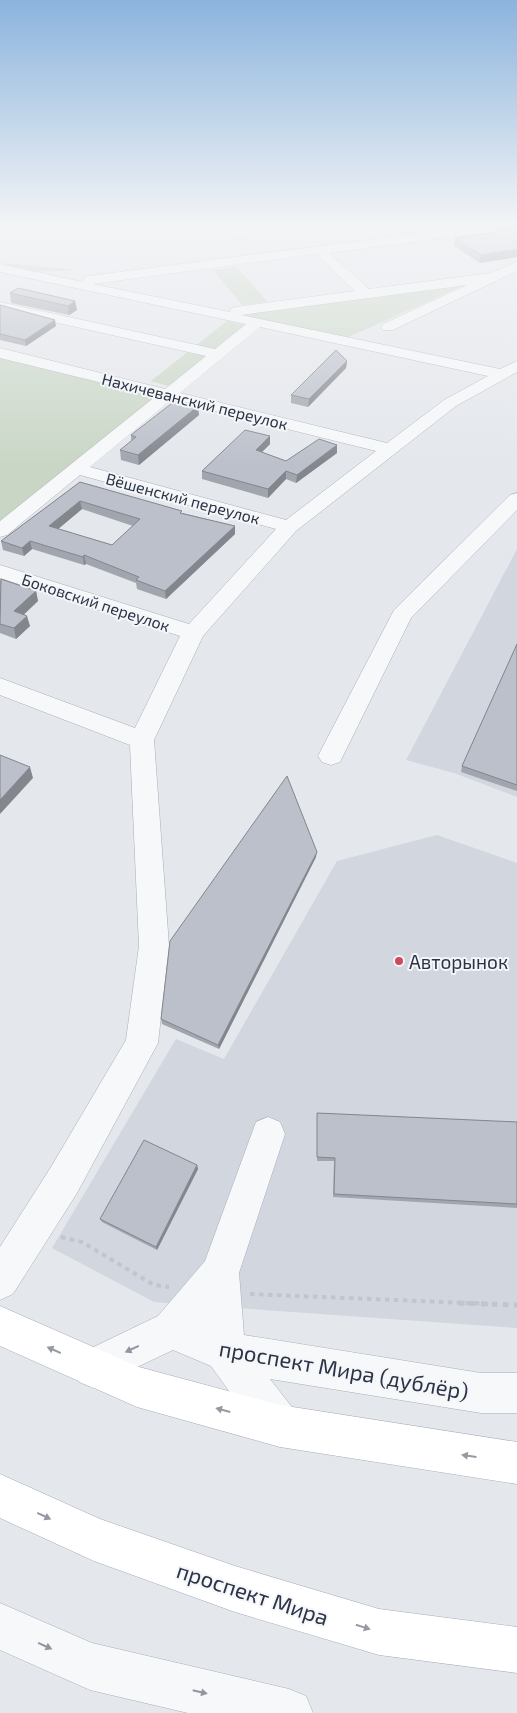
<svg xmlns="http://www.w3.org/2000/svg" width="517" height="1713" font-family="'Exo 2',sans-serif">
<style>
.built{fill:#d2d6de}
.green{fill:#c9d6c5}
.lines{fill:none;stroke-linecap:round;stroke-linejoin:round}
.minor-casing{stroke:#a9aeb7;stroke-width:1}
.major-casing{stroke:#a3abb8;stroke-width:1}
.path-far2{stroke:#c2c5cb;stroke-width:1;stroke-dasharray:2 2;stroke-linecap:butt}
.path-far1{stroke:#c2c5cb;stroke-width:4;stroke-dasharray:4.5 4.5;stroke-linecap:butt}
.path{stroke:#c2c5cb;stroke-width:5;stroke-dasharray:5.5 5.5;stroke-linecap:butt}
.minor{fill:#f7f8fa;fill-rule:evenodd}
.major{fill:#fff;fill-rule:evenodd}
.wall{fill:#a1a5ae;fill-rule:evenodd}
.shaded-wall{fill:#83868d}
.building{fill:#bbc0ca;stroke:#83868d;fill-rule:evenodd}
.oneway{fill:#9196a0}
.oneway2{fill:#959aa2}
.poi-dot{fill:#d1495b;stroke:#f4f6f9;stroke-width:2}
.labels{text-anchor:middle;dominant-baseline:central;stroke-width:4;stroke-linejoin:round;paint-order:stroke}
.far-street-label{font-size:16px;fill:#2b3445;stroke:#f4f6f9}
.poi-label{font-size:19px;fill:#2b3445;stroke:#f4f6f9;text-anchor:start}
.near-street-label{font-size:22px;fill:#2b3445;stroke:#f4f6f9}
</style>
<rect width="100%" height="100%" fill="#e4e7ec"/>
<g class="built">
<polygon points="517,549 517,797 454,773 406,760"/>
<polygon points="437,835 517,863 517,1328 154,1302 52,1248 176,1039 224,1059 337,861"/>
</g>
<g class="green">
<polygon points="3,263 79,270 25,272"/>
<polygon points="237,267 268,302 242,305 213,270"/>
<polygon points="469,283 344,339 232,313"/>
<polygon points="227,321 246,325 172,387 151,381"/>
<polygon points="0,355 162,395 0,525"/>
</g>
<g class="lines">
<defs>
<g id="minor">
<polygon points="261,226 300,226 294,230 233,237 227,233 233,229"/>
<path d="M475,226H510L504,230L329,253L369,289L491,273L517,262V271L393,330H383L381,327L383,324L467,285L241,315L500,369L517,361V372L456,406L296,531L203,636L154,740L169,946L158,1043L77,1193L13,1294L0,1300V1247L51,1167L126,1040L139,946L130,745L0,695V678L135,728L180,636L0,578V565L189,624L276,529L80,475L7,535L0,537V521L156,396L0,358V348L165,389L206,356L0,310V302L215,349L246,324L0,272V264L83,282L84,277L89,276ZM316,254L355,291L236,307L231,308L230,312L93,284ZM260,327L488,376L444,400L387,443L180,393ZM171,400L376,451L286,520L90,467Z"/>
<polygon points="517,493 517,510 411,618 340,762 331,765 322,762 318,756 394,610 510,495"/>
<polygon points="268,1117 280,1122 285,1134 239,1273 244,1335 481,1373 517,1373 517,1413 481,1413 270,1379 295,1411 301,1426 295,1441 280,1447 265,1441 211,1366 173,1350 93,1388 79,1382 73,1368 79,1354 158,1316 205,1261 256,1122"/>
<polygon points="0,1603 92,1643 289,1689 306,1696 313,1713 188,1713 90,1690 0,1650"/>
</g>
<g id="major">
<polygon points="0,1306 139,1367 280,1405 517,1442 517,1484 280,1447 137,1407 0,1346"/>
<polygon points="0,1474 100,1519 235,1566 379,1609 517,1627 517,1673 379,1655 235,1612 94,1561 0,1518"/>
</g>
</defs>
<use href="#minor" class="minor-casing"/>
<use href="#major" class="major-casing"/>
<polyline class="path-far2" points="236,275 253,295"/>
<g class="path-far1">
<polyline points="61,1237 82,1242 154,1285 169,1287"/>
<polyline points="250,1294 490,1304"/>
</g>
<polyline class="path" points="459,1303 517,1305"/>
<use href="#minor" class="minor"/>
<use href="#major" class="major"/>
</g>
<g class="wall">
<polygon points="513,226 480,263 454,246 455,238 496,232 497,228"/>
<polygon points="10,293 75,301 77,310 69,315 11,303"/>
<polygon points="0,305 56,326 26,346 0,340"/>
<polygon points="347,361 346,368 308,407 291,403 291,395"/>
<polygon points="199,415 139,465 121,460 120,450 131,441 131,435"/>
<polygon points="270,436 270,444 262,452 286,461 337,445 337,453 296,483 286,479 268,498 202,479 202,471"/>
<path d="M80,482L182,513L235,526V534L166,599L137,589L136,583L86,564L84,565L32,549L24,556L3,550L1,541ZM82,509L133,526L112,545L58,529Z"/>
<polygon points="0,580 36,591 38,601 24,614 30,626 16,639 0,633"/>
<polygon points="517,644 517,791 461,772 462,766"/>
<polygon points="316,857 219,1049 162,1024 161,1019"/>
<polygon points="317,1113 517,1122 517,1208 333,1197 334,1161 317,1161"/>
<polygon points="197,1165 198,1169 157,1250 102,1222 100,1219"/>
</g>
<g class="shaded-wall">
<polygon points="517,249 517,257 480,263 481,255"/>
<polygon points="75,301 77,310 69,315 68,306"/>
<polygon points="55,320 56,326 26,346 25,340"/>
<polygon points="347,361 346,368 308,407 309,399"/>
<polygon points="198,406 199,415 139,465 138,455"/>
<polygon points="270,436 270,444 256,458 256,450"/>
<polygon points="337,445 337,453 296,483 297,475"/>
<polygon points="286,471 286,479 268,498 268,489"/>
<polygon points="80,501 82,509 51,535 49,526"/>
<polygon points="235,526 235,534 166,599 165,591"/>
<polygon points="30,541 32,549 24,556 22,548"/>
<polygon points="84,555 86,564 84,565 83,557"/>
<polygon points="36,591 38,601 16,622 14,611"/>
<polygon points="27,616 30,626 16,639 14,628"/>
<polygon points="30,767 33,778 0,814 0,800"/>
<polygon points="317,852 316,857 219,1049 218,1045"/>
<polygon points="197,1165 198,1169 157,1250 156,1247"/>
</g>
<g class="building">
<polygon points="513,226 517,226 517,249 481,255 455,238 502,231 497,228"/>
<polygon points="18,288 75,301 68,306 10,293"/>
<polygon points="0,305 55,320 25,340 0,334"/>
<polygon points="336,350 347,361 309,399 291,395"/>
<polygon points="176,400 198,406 138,455 120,450 136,437 131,435"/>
<polygon points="245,430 270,436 256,450 286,461 319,439 337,445 297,475 286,471 268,489 202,471"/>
<path d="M80,482L182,511L180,513L235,526L165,591L136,580L139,577L84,555L83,557L30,541L22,548L1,541ZM80,501L140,519L112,545L49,526Z"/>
<polygon points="1,579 36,591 14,611 27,616 14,628 0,624"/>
<polygon points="517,644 517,785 462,766"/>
<polygon points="0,755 30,767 0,800"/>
<polygon points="287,776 317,852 218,1045 161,1019 170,941"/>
<polygon points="317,1113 517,1122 517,1204 334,1194 335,1158 317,1157"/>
<polygon points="144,1140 197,1165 156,1247 100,1219"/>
</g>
<defs><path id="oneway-solid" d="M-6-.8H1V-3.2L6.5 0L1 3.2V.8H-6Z" transform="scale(1.25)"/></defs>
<g class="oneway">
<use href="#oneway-solid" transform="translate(132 1349) rotate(155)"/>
<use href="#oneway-solid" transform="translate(45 1646) rotate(24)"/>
<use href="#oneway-solid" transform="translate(200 1692) rotate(13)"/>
</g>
<g class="oneway2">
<use href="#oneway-solid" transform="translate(54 1350) rotate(-156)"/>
<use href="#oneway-solid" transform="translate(223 1410) rotate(-165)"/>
<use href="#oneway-solid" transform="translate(469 1456) rotate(-172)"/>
<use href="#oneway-solid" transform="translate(44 1516) rotate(25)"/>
<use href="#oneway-solid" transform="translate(363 1627) rotate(17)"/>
</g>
<linearGradient id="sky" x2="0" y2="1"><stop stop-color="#8bb4dd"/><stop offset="0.48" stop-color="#f3f4f6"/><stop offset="1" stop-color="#f3f4f6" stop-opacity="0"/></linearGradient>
<rect width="517" height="466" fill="url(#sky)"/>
<circle class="poi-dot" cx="399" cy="961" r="5"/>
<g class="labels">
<g class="far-street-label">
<text transform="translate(195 401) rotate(14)">Нахичеванский переулок</text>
<text transform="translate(183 498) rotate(15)">Вёшенский переулок</text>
<text transform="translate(96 602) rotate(18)">Боковский переулок</text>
</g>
<g class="poi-label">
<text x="409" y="961">Авторынок</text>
</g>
<g class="near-street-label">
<text transform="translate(344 1369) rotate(10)">проспект Мира (дублёр)</text>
<text transform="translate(253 1593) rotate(18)">проспект Мира</text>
</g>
</g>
</svg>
